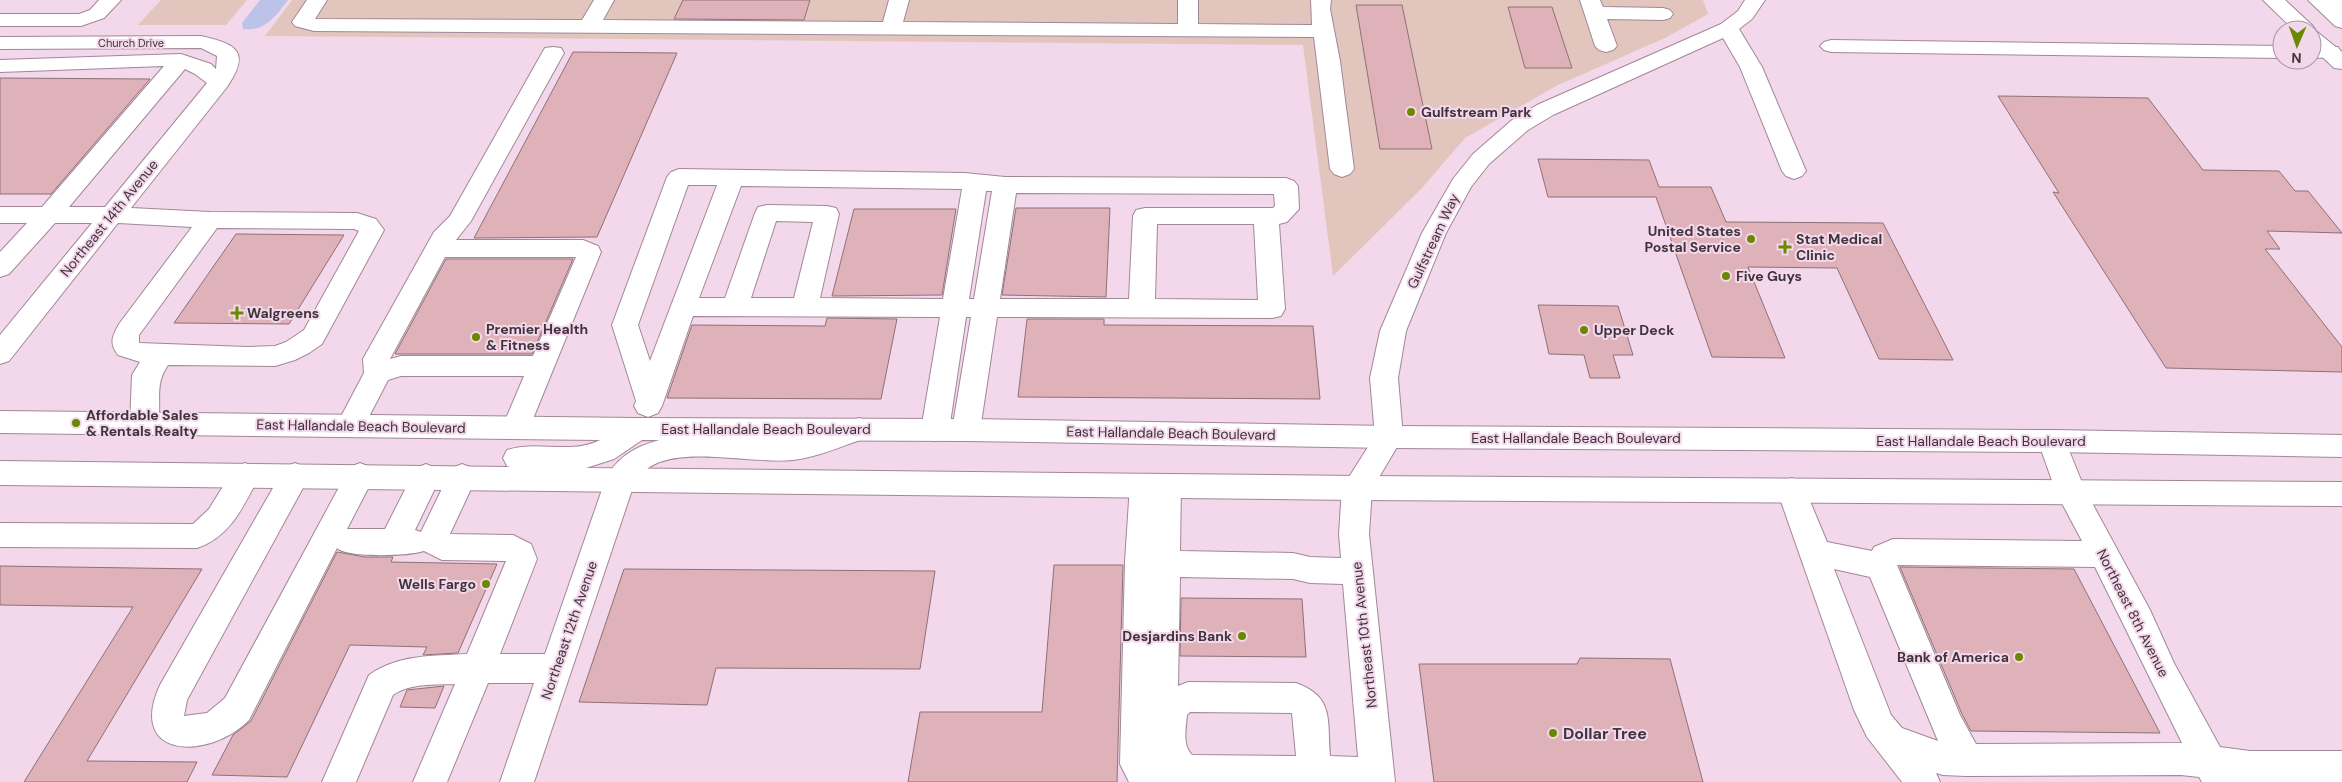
<svg xmlns="http://www.w3.org/2000/svg" width="2342" height="782" font-family="'DM Sans',sans-serif">
<style>
.green{fill:#e2c6be}
.water{fill:#bdc2e8}
.building{fill:#dfb2ba;stroke:#8f7076}
.lines{fill:none;stroke-linecap:round;stroke-linejoin:round}
.minor-casing{stroke:#a18799;stroke-width:2}
.major-casing{stroke:#a18799;stroke-width:2}
.minor{fill:#fff;fill-rule:evenodd}
.major{fill:#fff;fill-rule:evenodd}
.poi-dot{fill:#6a8801;stroke:#f3d7ea;stroke-width:2}
.labels{text-anchor:middle;dominant-baseline:central;stroke-width:4;stroke-linejoin:round;paint-order:stroke}
.far-street-label{font-size:11px;fill:#3f343b;stroke:#f3d7ea}
.poi-label{font-size:14px;font-weight:bold;fill:#3f343b;stroke:#f3d7ea;text-anchor:start}
.street-label{font-size:14px;fill:#3f343b;stroke:#f3d7ea}
.near-poi-label{font-size:16px;font-weight:bold;fill:#3f343b;stroke:#f3d7ea;text-anchor:start}
</style>
<rect width="100%" height="100%" fill="#f3d7ea"/>
<g class="green">
<polygon points="161,0 247,0 226,25 138,25"/>
<polygon points="292,0 1703,0 1708,14 1667,37 1556,86 1465,138 1422,188 1333,276 1303,45 265,36"/>
</g>
<path class="water" d="M260,0H288C276,16 265,32 243,29L242,23Z"/>
<g class="building">
<polygon points="683,0 810,0 804,20 674,19"/>
<polygon points="1356,5 1402,5 1432,149 1380,149"/>
<polygon points="1508,7 1552,7 1572,68 1525,68"/>
<polygon points="573,52 677,53 597,237 474,238"/>
<polygon points="0,78 150,79 51,194 0,194"/>
<polygon points="1998,96 2148,98 2203,170 2279,171 2295,191 2308,191 2342,233 2267,231 2280,249 2265,249 2342,347 2342,372 2166,368 2053,192 2059,193"/>
<polygon points="1538,159 1649,160 1659,187 1711,187 1726,222 1883,223 1953,360 1879,359 1837,268 1748,267 1785,358 1712,357 1656,197 1548,197"/>
<polygon points="1016,208 1110,208 1106,297 1002,295"/>
<polygon points="854,209 956,209 942,295 832,296"/>
<polygon points="236,234 344,235 289,324 174,323"/>
<polygon points="446,259 573,259 532,354 395,354"/>
<polygon points="1538,305 1618,306 1633,355 1613,355 1620,378 1590,378 1584,355 1549,354"/>
<polygon points="827,318 897,319 881,399 667,398 692,325 825,326"/>
<polygon points="1027,319 1104,319 1104,325 1313,326 1320,399 1018,397"/>
<polygon points="337,552 365,557 393,557 391,562 497,564 458,653 423,655 427,647 350,645 287,777 212,775 233,735 251,721"/>
<polygon points="1054,565 1123,565 1117,782 908,782 920,712 1042,712"/>
<polygon points="0,566 202,569 87,761 197,762 187,782 24,782 133,607 0,605"/>
<polygon points="1900,567 2074,569 2160,733 1971,731 1962,714"/>
<polygon points="624,569 935,571 920,669 716,668 707,705 579,702"/>
<polygon points="1181,598 1302,599 1306,657 1180,656"/>
<polygon points="1580,658 1670,659 1703,782 1434,782 1419,664 1577,664"/>
<polygon points="444,686 435,708 400,707 407,690"/>
</g>
<g class="lines">
<defs>
<g id="minor">
<polygon points="99,0 121,0 104,18 81,26 0,26 0,14 79,14 90,10"/>
<polygon points="307,0 327,0 315,19 582,20 594,0 614,0 603,20 883,22 889,0 909,0 903,22 1178,24 1178,0 1198,0 1198,24 1312,25 1311,0 1331,0 1330,9 1340,61 1354,169 1350,174 1342,177 1334,174 1330,169 1314,37 314,31 295,26 292,22"/>
<polygon points="1580,0 1600,0 1603,7 1663,8 1670,10 1673,14 1670,18 1663,20 1607,19 1617,46 1613,50 1606,52 1599,50 1595,46"/>
<path d="M1745,0H1765L1752,19L1739,29L1762,67L1806,171L1802,176L1794,179L1786,176L1782,171L1740,67L1723,38L1553,115L1528,130L1489,164L1471,187L1446,233L1406,331L1398,378L1403,437L1372,489L1369,534L1395,782H1129L1120,764L1125,562L1130,485L1135,477C1148,472 1146,477 1156,477C1165,477 1163,472 1176,477L1181,485L1180,551L1293,553L1310,557L1341,558L1339,534L1342,488L1375,436L1370,378L1380,331L1422,233L1453,179L1473,154L1512,120L1537,105L1721,24L1738,11ZM1180,577L1293,579L1310,583L1343,584L1358,757L1330,756C1327,721 1335,697 1296,683L1188,682L1178,686ZM1190,712L1292,713L1296,756L1192,755C1182,745 1186,728 1187,715Z"/>
<polygon points="2323,0 2342,0 2342,20 2335,18"/>
<path d="M201,36C237,44 251,52 227,87L131,208L210,212L357,213L376,219L384,230L322,344L309,353L295,360L275,366L168,365C151,389 166,410 154,432L144,435L134,432L130,424L132,375L140,362L118,355C109,343 112,337 119,324L192,227L118,223L9,361L0,364V335L92,223H55L9,274L0,277V252L27,223H0V207H42L164,66L0,72V60L181,54L211,64L216,69L217,56L201,48L0,49V37ZM185,69L195,74L207,83L105,207H69ZM217,228L354,229L359,231L304,330L286,342L275,346L247,347L139,343V335Z"/>
<polygon points="1831,40 2282,46 2282,58 1831,52 1824,50 1820,46 1824,42"/>
<polygon points="2312,46 2338,47 2341,52 2338,57 2312,58"/>
<path d="M553,47L561,48L564,53L471,221L456,240H583L598,246L601,252L526,436L516,439L506,436L502,428L524,376H401L388,380L360,434L350,437L340,434L336,426L364,373L363,359L425,248L434,232L450,216L542,53L545,48ZM445,257H576L533,356H401L390,359Z"/>
<path d="M679,169L965,173L1005,177L1286,178L1294,181L1298,186L1299,209L1287,222L1279,224L1285,309L1281,316L1272,318L997,317L980,430L976,438L966,441L956,438L952,430L971,317H966L949,430L945,438L935,441L925,438L921,430L940,317L693,316L662,406L658,413L648,417L638,413L634,406L636,401L612,325L667,177L671,172ZM688,185H717L650,361L638,325ZM741,186L962,189L943,299L820,298L839,214L836,208L827,206L767,205L758,207L755,213L725,298H699ZM986,191H992L974,299H969ZM1016,193L1274,194L1275,206L1273,208H1145L1136,210L1133,216L1129,299H1000ZM776,221L813,222L794,298H751ZM1157,224H1254L1258,300L1155,299Z"/>
<path d="M859,418L869,421L873,429L869,437C844,445 819,457 793,460C754,464 686,447 653,465C645,469 639,477 634,484L534,782H500L534,683H488L447,782H413L455,684C434,685 411,683 393,695L356,782H322L369,675C399,654 433,656 467,654L506,561L442,560L424,551C409,556 347,558 337,548L249,720C210,760 126,760 160,685L285,467L295,463L305,467L310,475L187,700L184,716L207,713L225,698L350,467L360,463L370,467L375,475L347,529H385L416,468L426,464L436,468L441,476L415,530L421,532L452,468L462,464L472,468L477,476L450,534L513,535L531,544L537,559L500,654H545L606,478C621,451 646,442 674,437L790,438L808,435Z"/>
<path d="M2052,430L2062,433L2085,490L2150,610L2174,663L2220,747L2250,751H2342V782H2202L2199,777L2181,775L1966,776L1943,775L1936,773L1940,782H1902L1867,737L1854,710L1777,490L1782,482L1792,478L1802,482L1827,542L1872,551L1874,547L1893,539L2082,541L2056,492L2038,441L2042,433ZM1897,565L2095,567L2182,743L1976,744L1960,715ZM1834,569L1870,577L1938,741L1902,728L1891,715Z"/>
<path d="M245,463L255,467L260,475C244,505 231,537 197,548L0,547V523L193,524L209,509L235,467Z"/>
</g>
<g id="major">
<polygon points="2263,0 2285,0 2313,26 2316,31 2342,52 2342,69 2334,68 2312,47 2312,30 2294,30"/>
<polygon points="2308,0 2330,0 2342,11 2342,28 2335,26"/>
<path d="M0,411L636,418L966,419L1389,426L2052,430L2342,435V457L2052,452L1389,448L966,441L642,440L614,459L586,468L1357,476L2342,482V506L1357,500L0,485V461L510,467L507,466L503,458L507,450C537,440 571,455 600,440L0,433Z"/>
</g>
</defs>
<use href="#minor" class="minor-casing"/>
<use href="#major" class="major-casing"/>
<use href="#minor" class="minor"/>
<use href="#major" class="major"/>
</g>
<g class="poi-dot">
<circle cx="1411" cy="112" r="5"/>
<circle cx="1751" cy="239" r="5"/>
<path d="M1782.5 239.5h5v5h5v5h-5v5h-5v-5h-5v-5h5z"/>
<circle cx="1726" cy="276" r="5"/>
<path d="M234.5 305.5h5v5h5v5h-5v5h-5v-5h-5v-5h5z"/>
<circle cx="1584" cy="330" r="5"/>
<circle cx="476" cy="337" r="5"/>
<circle cx="76" cy="423" r="5"/>
<circle cx="486" cy="584" r="5"/>
<circle cx="1242" cy="636" r="5"/>
<circle cx="2019" cy="657" r="5"/>
<circle cx="1553" cy="733" r="5"/>
</g>
<g class="labels">
<g class="far-street-label">
<text x="131" y="43">Church Drive</text>
</g>
<g class="poi-label">
<text x="1421" y="112">Gulfstream Park</text>
<text x="1741" y="231" text-anchor="end">United States<tspan x="1741" dy="16">Postal Service</tspan></text>
<text x="1796" y="239">Stat Medical<tspan x="1796" dy="16">Clinic</tspan></text>
<text x="1736" y="276">Five Guys</text>
<text x="247" y="313">Walgreens</text>
<text x="486" y="329">Premier Health<tspan x="486" dy="16">&amp; Fitness</tspan></text>
<text x="1594" y="330">Upper Deck</text>
<text x="86" y="415">Affordable Sales<tspan x="86" dy="16">&amp; Rentals Realty</tspan></text>
<text x="476" y="584" text-anchor="end">Wells Fargo</text>
<text x="1232" y="636" text-anchor="end">Desjardins Bank</text>
<text x="2009" y="657" text-anchor="end">Bank of America</text>
</g>
<g class="street-label">
<text transform="translate(109 218) rotate(-51)">Northeast 14th Avenue</text>
<text transform="translate(1433 241) rotate(-65)">Gulfstream Way</text>
<text transform="translate(361 426) rotate(1)">East Hallandale Beach Boulevard</text>
<text x="766" y="429">East Hallandale Beach Boulevard</text>
<text transform="translate(1171 433) rotate(1)">East Hallandale Beach Boulevard</text>
<text x="1576" y="438">East Hallandale Beach Boulevard</text>
<text x="1981" y="441">East Hallandale Beach Boulevard</text>
<text transform="translate(2133 613) rotate(63)">Northeast 8th Avenue</text>
<text transform="translate(569 630) rotate(-71)">Northeast 12th Avenue</text>
<text transform="translate(1364 635) rotate(-96)">Northeast 10th Avenue</text>
</g>
<g class="near-poi-label">
<text x="1563" y="733">Dollar Tree</text>
</g>
</g>
<g transform="translate(2297 45) rotate(182)"><circle r="24" fill="#f3d7ea" stroke="#ab96a4"/>
<path d="M0-4L9 19L0 12L-9 19Z" fill="#6a8801"/>
<text y="-8" font-size="14" font-weight="bold" text-anchor="middle" fill="#3f343b">N</text>
</g>
</svg>
